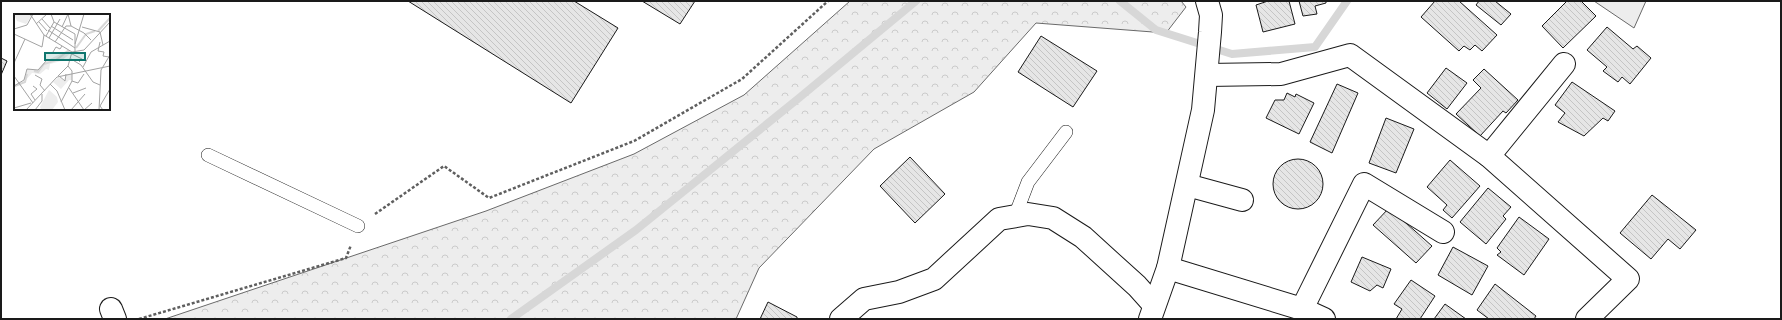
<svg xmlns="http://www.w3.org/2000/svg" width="1782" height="320" font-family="Inter,sans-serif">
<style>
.built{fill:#ededed;stroke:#6a6a6a}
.forest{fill:url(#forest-crowns);stroke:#6a6a6a}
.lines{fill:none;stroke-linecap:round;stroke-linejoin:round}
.stream{stroke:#d7d7d7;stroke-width:8}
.building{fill:url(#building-back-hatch);stroke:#1a1a1a}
.lane-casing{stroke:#1a1a1a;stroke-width:14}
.street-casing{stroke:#1a1a1a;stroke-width:24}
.secondary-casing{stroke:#1a1a1a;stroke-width:24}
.path{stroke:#5f5f5f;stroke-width:2.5;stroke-dasharray:3 2;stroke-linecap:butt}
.lane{stroke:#fff;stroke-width:13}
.street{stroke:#fff;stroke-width:22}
.secondary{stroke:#fff;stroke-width:22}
.inset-river{fill:none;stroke:#d7d7d7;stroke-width:2}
.inset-road{fill:none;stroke:#a3a3a3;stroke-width:1}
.view{fill:#0f766e;fill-opacity:0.15;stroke:#0f766e;stroke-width:2}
.inset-edge{fill:none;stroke:#1a1a1a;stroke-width:2}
</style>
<defs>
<pattern id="forest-crowns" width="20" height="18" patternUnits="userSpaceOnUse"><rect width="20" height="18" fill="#ededed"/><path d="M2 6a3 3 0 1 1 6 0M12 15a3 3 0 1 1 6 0" fill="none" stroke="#cbcbcb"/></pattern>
<pattern id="building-back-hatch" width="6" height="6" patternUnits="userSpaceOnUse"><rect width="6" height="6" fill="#e6e6e6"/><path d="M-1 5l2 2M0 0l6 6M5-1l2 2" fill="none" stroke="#c5c5c5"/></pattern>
</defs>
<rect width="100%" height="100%" fill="#fff"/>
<polygon class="built" points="1594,1 1646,1 1634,28"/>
<polygon class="forest" points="850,1 1181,1 1186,7 1166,33 1036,23 974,92 874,149 759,268 736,319 165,319 486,211 634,154 744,95"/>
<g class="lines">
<g class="stream">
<polyline points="1120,1 1156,30 1232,54 1315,47 1347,1"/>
<polyline points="511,319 636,230 799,98 916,1"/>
</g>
</g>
<g class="building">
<polygon points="408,1 574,1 618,28 571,103"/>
<polygon points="642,1 695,1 680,24"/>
<polygon points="1289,1 1295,24 1263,32 1256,5 1268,1"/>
<polygon points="1299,1 1326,1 1326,3 1315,6 1317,14 1303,16"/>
<polygon points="1435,1 1459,1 1497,35 1482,51 1475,45 1470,50 1464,46 1459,51 1421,17"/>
<polygon points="1479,1 1495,1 1511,14 1501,25 1476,5"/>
<polygon points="1567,1 1581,1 1596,16 1563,48 1542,26"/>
<polygon points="1607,27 1633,49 1637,46 1651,58 1630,84 1622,77 1618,82 1603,71 1607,67 1587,50"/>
<polygon points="1041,36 1097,71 1073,107 1018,72"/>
<polygon points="1,58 7,61 1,75"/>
<polygon points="1446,68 1467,83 1447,109 1427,93"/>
<polygon points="1484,69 1518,100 1506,113 1503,111 1480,136 1456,114 1481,88 1473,80"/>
<polygon points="1572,82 1615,111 1608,121 1603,118 1584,136 1558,122 1565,113 1555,105"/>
<polygon points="1337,84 1358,93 1332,153 1310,142"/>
<polygon points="1287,93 1295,97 1296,94 1314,103 1299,134 1266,118 1275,100 1284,100"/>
<polygon points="1386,118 1414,129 1396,173 1369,163"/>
<polygon points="910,157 945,194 915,223 880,186"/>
<circle cx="1298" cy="184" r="25"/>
<polygon points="1450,160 1480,186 1452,218 1443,210 1447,205 1427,187"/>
<polygon points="1488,188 1511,207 1503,216 1506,219 1486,244 1460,222"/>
<polygon points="1652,195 1696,230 1680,249 1668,239 1651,259 1620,233"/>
<polygon points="1389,208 1432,246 1416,263 1373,225"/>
<polygon points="1519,217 1549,239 1524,275 1497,255 1501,252 1497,248"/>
<polygon points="1453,247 1488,266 1472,295 1438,275"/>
<polygon points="1362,257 1391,269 1383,288 1377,285 1370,291 1351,282"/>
<polygon points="1411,280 1435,296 1420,319 1396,319 1402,309 1394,304"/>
<polygon points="1495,284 1536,316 1534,319 1489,319 1477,310"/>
<polygon points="768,302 797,317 797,319 760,319"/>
<polygon points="1445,304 1466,319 1434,319"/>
</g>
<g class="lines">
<defs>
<g id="lane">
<polyline points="208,155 358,226"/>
<polyline points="1015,216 1028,182 1066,132"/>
</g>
<g id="street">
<polyline points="1207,75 1281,74 1350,55 1489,156 1628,279 1587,319"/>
<polyline points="1489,156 1564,64"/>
<polyline points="1187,185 1242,200"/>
<polyline points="1168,268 1302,309 1324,319"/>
<polyline points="111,309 115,319"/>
<polyline points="1302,309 1364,184 1443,232"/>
<polyline points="841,319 864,299 899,292 934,279 999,219 1028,214 1053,218 1083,237 1137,286 1154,305"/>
</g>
<polyline id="secondary" points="1150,319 1168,268 1203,110 1210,32 1211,15 1207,1"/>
</defs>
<use href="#lane" class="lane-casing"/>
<use href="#street" class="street-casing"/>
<use href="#secondary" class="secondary-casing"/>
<g class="path">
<polyline points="375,214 444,166 489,198 634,141 742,79 828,1"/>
<polyline points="139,319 346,258 351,245"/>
</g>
<use href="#lane" class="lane"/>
<use href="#street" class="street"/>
<use href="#secondary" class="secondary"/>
</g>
<g transform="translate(14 14)">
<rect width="96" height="96" fill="#fff"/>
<path d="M53,60H58V66H55L47,75L39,68L45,63L50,67Z" fill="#ededed"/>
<path d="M0,0H19L12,10L3,7ZM54,36L57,39L47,47L36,50L35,56L32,55L26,60L18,59L10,68L13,55L24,56L34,46ZM35,76L43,83L44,88L38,96L27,95L26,93Z" fill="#ededed"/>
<path class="inset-river" d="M84,17L96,4M62,34L72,20L81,17M20,57L24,58L30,50L42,46L54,37L56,39M1,72L11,68L13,60"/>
<path class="inset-road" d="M16,0L30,21L58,38L54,52L44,62M54,0L57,12L70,19L77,26M28,5L36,14M25,8L33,17M40,8L61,20V38M22,10L33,0M37,12L59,26M48,13L54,0M68,13L86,18L89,31M0,15L13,11L19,0M34,16L61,34M0,20L28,33L30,21M32,22L40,8L37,0M35,24L46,5M41,28L52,12H57M86,28L84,37L90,38L89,42L95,43M61,30L70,0M39,38L42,33L46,35L48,32M58,38L70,36L96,8M58,40L68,45L65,48M57,45L67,51L79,68L86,71M0,49L11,25M69,53L77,38L96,27M21,61L28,65L26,71L31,77M0,62L19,89M45,62L51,67L52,60M58,67L64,69L70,60M36,70L43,77L51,96M0,72L10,66L13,55L24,56L33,46M19,72L23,75L17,80L21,86M55,74L70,96L78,89M59,79L72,74M47,88L58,67V57L54,52M0,94L17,89M12,96L43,63L96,52M21,96L28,87V80M57,96L71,80M85,96L87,56L96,41M89,96L86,92L96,75"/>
<path class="view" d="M31,39H71V46H31Z"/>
<rect width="96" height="96" class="inset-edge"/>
</g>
<rect width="1782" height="320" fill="none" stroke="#1a1a1a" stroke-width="4"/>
</svg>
